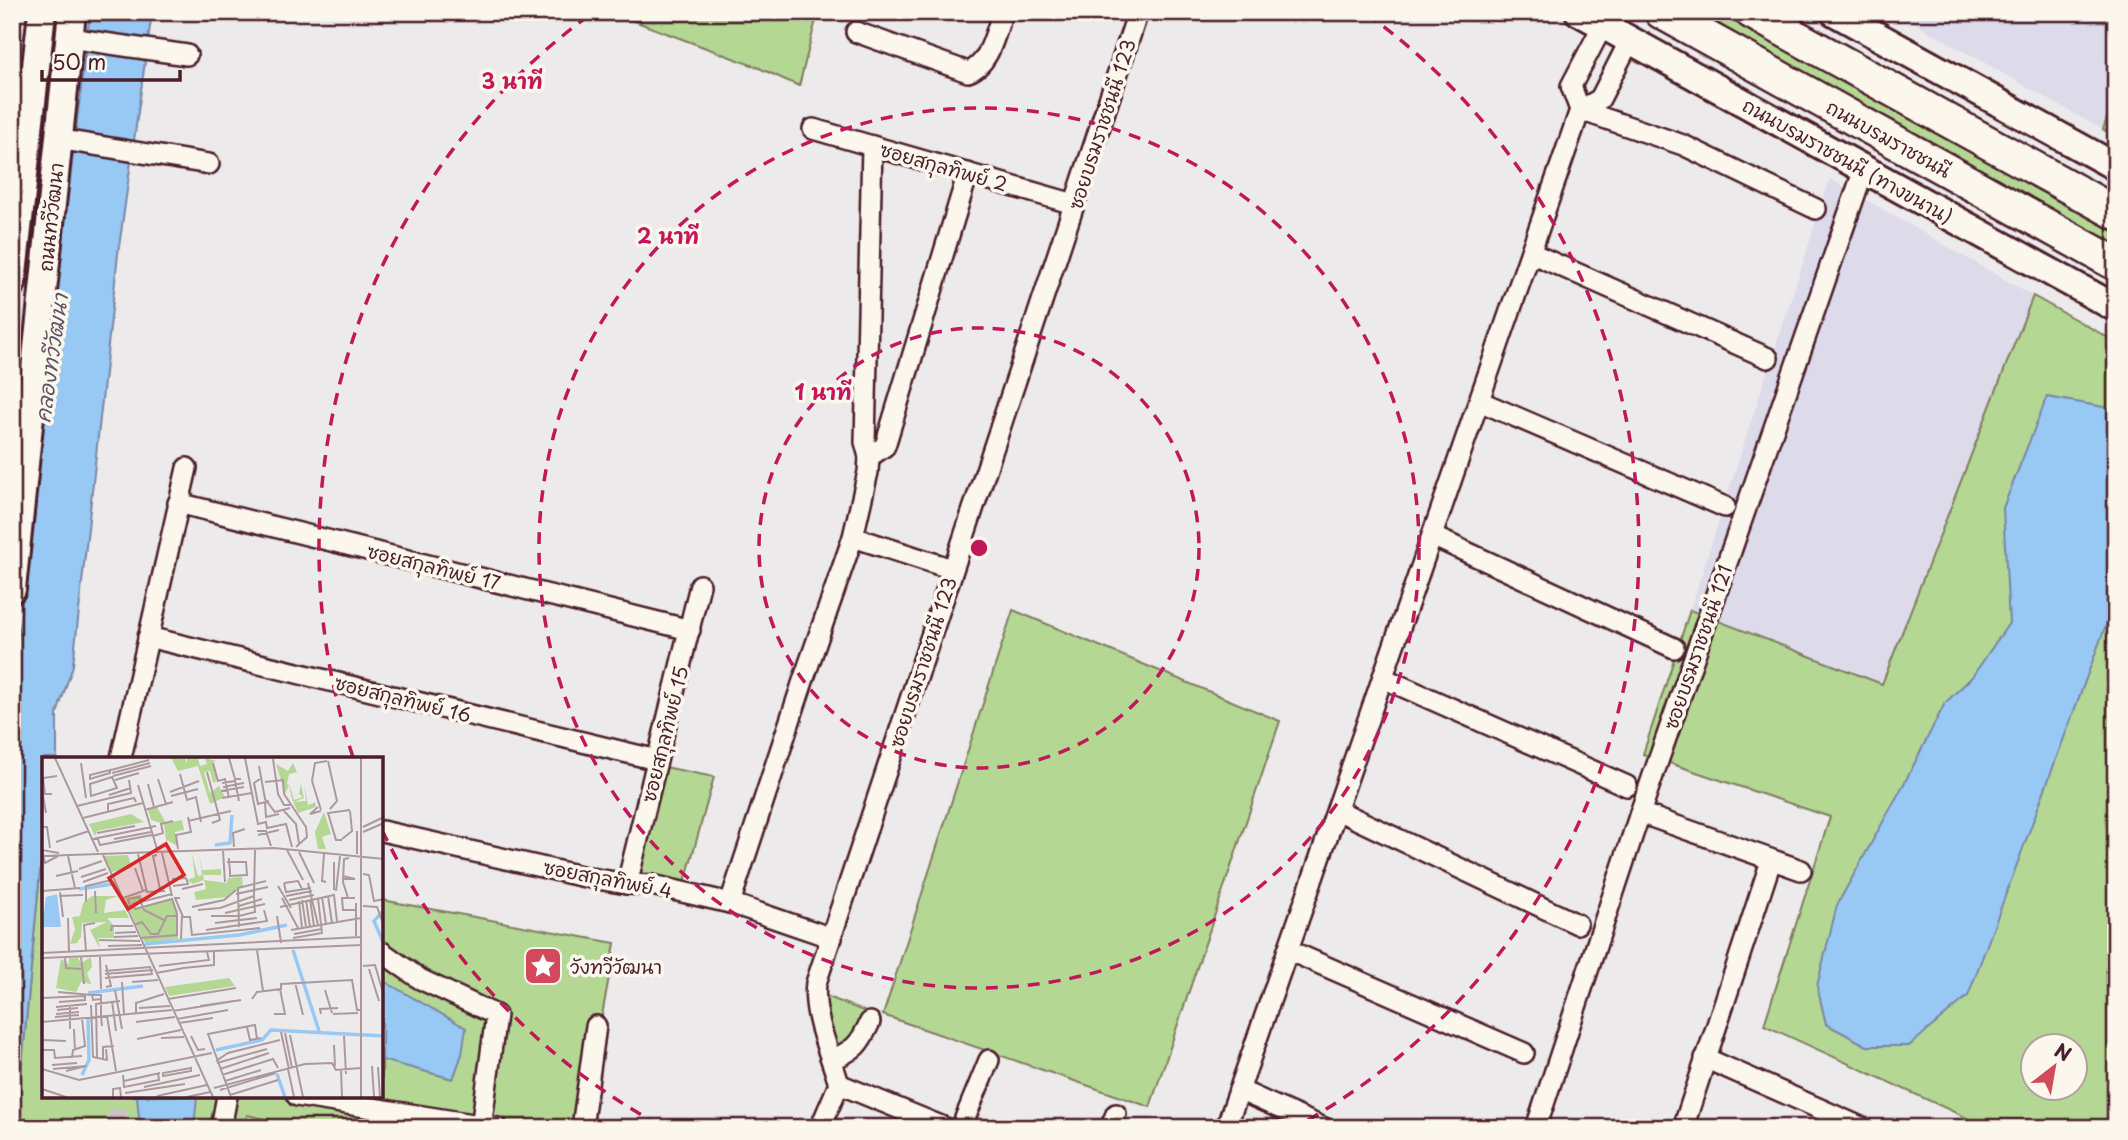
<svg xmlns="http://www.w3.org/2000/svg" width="2128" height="1140" font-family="'Playpen Sans','Playpen Sans Thai',sans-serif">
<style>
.built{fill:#dddaea}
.green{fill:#b4d893;stroke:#7f7c5f;stroke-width:2;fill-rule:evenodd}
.water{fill:#98c9f4;stroke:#7985a4;stroke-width:2}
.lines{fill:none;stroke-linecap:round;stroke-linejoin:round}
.minor-tunnel{stroke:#ccc1c5;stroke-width:19;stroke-dasharray:19 10;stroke-linecap:butt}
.minor-casing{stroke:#4a1f2b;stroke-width:24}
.secondary-casing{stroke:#4a1f2b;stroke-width:32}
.trunk-casing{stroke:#4a1f2b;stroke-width:37}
.minor{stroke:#fbf7ec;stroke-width:19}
.secondary{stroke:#fbf7ec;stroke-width:26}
.trunk{stroke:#fbf7ec;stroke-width:32}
.ring{fill:none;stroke:#c2185b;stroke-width:3.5;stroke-dasharray:12 9}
.labels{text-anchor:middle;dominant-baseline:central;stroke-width:7;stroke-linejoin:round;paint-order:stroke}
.street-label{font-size:19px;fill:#4a1f2b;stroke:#fbf7ec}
.poi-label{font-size:19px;fill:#4a1f2b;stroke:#fbf7ec;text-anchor:start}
.water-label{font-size:21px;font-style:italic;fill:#615267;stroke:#fbf7ec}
.inset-river{fill:none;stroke:#98c9f4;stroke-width:3.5}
.inset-road{fill:none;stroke:#ac999e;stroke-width:2}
.view{fill:#d62828;fill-opacity:0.15;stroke:#d62828;stroke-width:3.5}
.inset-edge{fill:none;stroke:#4a1f2b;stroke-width:3.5}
.centre{fill:#c2185b;stroke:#fbf7ec;stroke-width:3.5}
.ring-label{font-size:21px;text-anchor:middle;font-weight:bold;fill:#c2185b;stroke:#fbf7ec;stroke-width:7;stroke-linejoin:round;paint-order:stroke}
</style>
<rect width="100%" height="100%" fill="#edeaeb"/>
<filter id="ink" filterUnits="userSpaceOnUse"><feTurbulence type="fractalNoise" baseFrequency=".0143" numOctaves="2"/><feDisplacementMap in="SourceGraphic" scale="14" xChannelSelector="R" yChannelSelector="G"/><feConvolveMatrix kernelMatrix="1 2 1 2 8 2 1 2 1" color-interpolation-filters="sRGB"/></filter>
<g filter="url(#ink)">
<g class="built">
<polygon points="1895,12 2116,12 2116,90 2103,130"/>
<polygon points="1830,179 2033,296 1882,684 1690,610"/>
</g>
<g class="green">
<polygon points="610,12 818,12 799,86 757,67"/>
<polygon points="1691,12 1729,12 2116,224 2116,248"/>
<polygon points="2116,90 2116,135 2103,130"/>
<path d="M2033,296L2116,342V1128H1989L1764,1025L1830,817L1643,754L1690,610L1882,684ZM2034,1046H2076V1088H2034Z"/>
<polygon points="1013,610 1280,721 1150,1107 883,1015"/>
<polygon points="665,767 714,777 683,889 636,880"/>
<polygon points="44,829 44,1096 382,1096 382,900 615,943 582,1128 306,1128 247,1115 244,1128 16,1128"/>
<polygon points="826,996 866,1012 854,1044 839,1052 830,1036"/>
</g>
<g class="water">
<polygon points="90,12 152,12 118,254 73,665 57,714 57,758 44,758 44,829 16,1128 12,1128 12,699 38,447"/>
<polygon points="2047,397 2104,407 2116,413 2116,598 1968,996 1909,1046 1867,1046 1826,1024 1817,986 1837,905 1905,782 1945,703 1972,677 2009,623 2003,508"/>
<polygon points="382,980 466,1028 462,1054 453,1079 382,1060"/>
<polygon points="137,1096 197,1096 194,1128 140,1128"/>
</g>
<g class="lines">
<polyline class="minor-tunnel" points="118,1128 118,1096"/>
<defs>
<g id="minor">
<polyline points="1603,25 1571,86 1580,110 1600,99 1630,40"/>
<path d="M856,32L968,72C990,65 995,32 1003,12"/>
<polyline points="69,38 187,55"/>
<polyline points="12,73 35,80"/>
<polyline points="813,129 1074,204"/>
<polyline points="57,139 209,164"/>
<polyline points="1531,253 1768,358"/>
<polyline points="1479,401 1725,507"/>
<polyline points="869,457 885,446 968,173"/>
<polyline points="178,503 690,630"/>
<polyline points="1432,536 1674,648"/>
<polyline points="853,537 952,569"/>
<polyline points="148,637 657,760"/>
<polyline points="1383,678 1627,786"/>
<polyline points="121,758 187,468"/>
<polyline points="1337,810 1577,924"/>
<polyline points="1640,813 1801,870"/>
<polyline points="382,831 585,877 627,884 652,885 730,903 832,938"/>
<polyline points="627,884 700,585"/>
<polyline points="730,903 803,681 853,537 868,472 869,457 865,442 872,146"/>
<polyline points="1288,950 1524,1053"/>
<polyline points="382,952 420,979 496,1015 481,1128"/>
<polyline points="1705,1058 1863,1128"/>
<path d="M832,1060C855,1049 859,1046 870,1022"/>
<polyline points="1239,1090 1324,1128"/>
<polyline points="297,1096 498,1128"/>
<polyline points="221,1128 227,1096"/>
<polyline points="582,1128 596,1026"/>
<polyline points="820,1128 839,1084"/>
<path d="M946,1128L839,1084C830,1053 812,1015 816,983L1138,12"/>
<polyline points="961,1128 989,1060"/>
<polyline points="1110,1128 1116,1114"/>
<polyline points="1226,1128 1580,110 1683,145 1816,209"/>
<polyline points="1536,1128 1640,813 1864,169"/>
<polyline points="1683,1128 1771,861"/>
</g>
<g id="secondary">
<polyline points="1579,12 2116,308"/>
<polyline points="1834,12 2116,167"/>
<polyline points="12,283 42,12"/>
<polyline points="12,589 72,12"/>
</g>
<g id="trunk">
<polyline points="1661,12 2116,264"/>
<polyline points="1751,12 2116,213"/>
</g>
</defs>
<use href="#minor" class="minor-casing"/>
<use href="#secondary" class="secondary-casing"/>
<use href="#trunk" class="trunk-casing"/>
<use href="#minor" class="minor"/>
<use href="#secondary" class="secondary"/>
<use href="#trunk" class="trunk"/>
</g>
</g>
<g class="ring">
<circle cx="979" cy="548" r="220"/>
<circle cx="979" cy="548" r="440"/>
<path d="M659 1125A660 660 0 0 1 383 832M353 757A660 660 0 0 1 591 14M1367 14A660 660 0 0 1 1299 1125"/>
</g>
<defs>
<symbol id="sight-square" viewBox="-11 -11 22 22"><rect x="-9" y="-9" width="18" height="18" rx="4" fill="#d1495b" stroke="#fbf7ec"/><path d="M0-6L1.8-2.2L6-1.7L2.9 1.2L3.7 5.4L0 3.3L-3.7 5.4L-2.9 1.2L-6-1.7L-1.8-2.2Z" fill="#fff"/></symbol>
</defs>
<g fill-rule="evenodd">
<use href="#sight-square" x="521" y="944" width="44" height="44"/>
</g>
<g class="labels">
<g class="street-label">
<text transform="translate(1101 124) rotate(-72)">ซอยบรมราชชนนี 123</text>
<text transform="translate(1889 138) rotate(29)">ถนนบรมราชชนนี</text>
<text transform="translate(1848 160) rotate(29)">ถนนบรมราชชนนี (ทางขนาน)</text>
<text transform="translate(944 166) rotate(16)">ซอยสกุลทิพย์ 2</text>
<text transform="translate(50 217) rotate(-84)">ถนนทวีวัฒนา</text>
<text transform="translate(434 566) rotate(14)">ซอยสกุลทิพย์ 17</text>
<text transform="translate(1697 647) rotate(-71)">ซอยบรมราชชนนี 121</text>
<text transform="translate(922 662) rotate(-72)">ซอยบรมราชชนนี 123</text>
<text transform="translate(403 698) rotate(14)">ซอยสกุลทิพย์ 16</text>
<text transform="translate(664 734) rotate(-76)">ซอยสกุลทิพย์ 15</text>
<text transform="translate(608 878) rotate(11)">ซอยสกุลทิพย์ 4</text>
</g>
<g class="poi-label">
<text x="570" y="966">วังทวีวัฒนา</text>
</g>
<g class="water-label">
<text transform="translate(50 358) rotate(-82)">คลองทวีวัฒนา</text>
</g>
</g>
<g transform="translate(42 757)">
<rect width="341" height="341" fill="#edeaeb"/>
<path d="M129,1H143L145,7V1H156L158,9L165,7L163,1L174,4L171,5L175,24L171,26L168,14L162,15L168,36L177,29L183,40L168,47L156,9L136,14ZM251,6L255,15L247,17L245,27L248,29L252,43L261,40L257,37L259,27L262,41L252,45L264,44L262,27L266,48L256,53L273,45L274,50L256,56L250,42L247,28L243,37L234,7L246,14ZM115,50L124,66L140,63L142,73L133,75L135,89L125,83V91L122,67L109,63L106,53ZM282,55L289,77L280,80L284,92H276L273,75ZM89,57L102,65L55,74L53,79L47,67ZM157,96L160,113L179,112V118H161L162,123L185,126L186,121L200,120L201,129L186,140L154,143L152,135L164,132L162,123L151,127L145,123L153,120L150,97L156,119L160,118ZM86,98L90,111L70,115L62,99ZM99,137L101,144L92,147L93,151L131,142L136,155V182L103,186L82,142ZM50,139H76L64,143L62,156L83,153L87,161H65L72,169V181H56L58,192L48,173L65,165L40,166L39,180L35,186L28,187L33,172L30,160L38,159L41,146ZM49,200L50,210L45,216L49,227L39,225L34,235L14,231L19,202L27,207V201H36L39,206ZM187,221L193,229L127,239L123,230Z" fill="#b4d893"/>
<path d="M15,137L19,170H0L4,140Z" fill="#98c9f4"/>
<path class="inset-river" d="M173,88L188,86L190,58M37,132L71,127M342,153L332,164L342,187M103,187L197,178L245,168M251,193L278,277M46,236L101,229M174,293L220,283L229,273L342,279M235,317L243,340M40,318L47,303L46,261"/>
<path class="inset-road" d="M13,1L56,95M187,1L193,22H199M203,1L216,67L224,65L225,71L244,67L250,90M319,1V340M231,2L236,37L242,48H248M286,4L295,44L288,52M39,6L44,41M171,6L176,24L183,22L187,41M217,9L223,42L233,55L248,51M68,13V16L48,22V18ZM69,13L107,3M165,15L178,63L170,66M70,16L108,6M138,17L145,43L154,40L159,65M71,19L109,9M70,20L75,31L49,39L48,27ZM116,22L124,47M218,22L212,26L216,47L227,44M73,23L97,16M223,25L241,23L242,37L264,70L265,80L254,90M180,26L193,24L197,44M106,27L112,50M96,28L115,92M181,30L202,26M0,33L4,56M179,34L202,30M128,35L157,24M10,37H3L1,21L15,19M67,38L89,31M129,39L156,32M180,41L210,36M223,46L224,60L237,57M35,49L89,36L87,23M276,50L268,57L279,54M103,53L131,45M279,53L270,24L273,6L285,4M66,54V47L92,41L94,45M242,54L254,67L257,86M41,61L101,46M146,64L189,54M0,70H5L8,91M321,70L342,60M215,74H224L229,89M321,75L342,66M55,76L93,69M216,78L237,73M111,79L121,76L119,67L131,64M55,80L58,88L110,78M51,82L114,69M72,82L109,75M300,82L310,74L308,54M300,83H294L286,56L308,53M14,85L47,74M192,90L191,76L203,72M136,92L134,78L149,75L146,60M245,93L261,123M181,94L183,125M257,95L272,126M120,96L130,139M96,97L105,135L123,134M282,97L280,124L284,125M315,97V74M61,98L171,340M115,98L111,99L118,132M0,99L232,91L342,102M16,99L3,106L0,93L17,96M26,99L33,131M185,105H204L205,118L188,119V114L187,105V101M292,105V133M93,111L101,134M37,112L60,104M321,117L327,118L332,144L342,142M14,119L36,114M39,120L64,112M130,122L144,121L146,127L131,129M301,122H313L301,119M41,125L66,116M242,126L244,135L269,131M242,126L256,124L260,132M266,126L276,168M236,129L249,151M140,132L161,127M0,134L38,131M53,134L54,156M294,134L298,99M18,135L21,160M130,137L91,147L93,152L130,142L135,157V178M194,137L226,130M17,139L41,138M244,139L270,134M286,139L290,166M280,140L284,167M81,141L104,133M138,141H133L141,160H148L150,178L218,171M240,141L256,171M306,141L301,125L302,102L307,101M313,141H300L301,153H314M268,142L272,169M247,143L272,138M260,143L264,170M264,143L268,170M257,144L260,171M44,145V129L70,123M314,146V179M88,149L86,142L97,140L102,153L122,163M197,149L220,142M321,149L335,150L342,169M150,150L182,143L194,133M238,150L292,138L295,165M156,153L178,151L212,139L213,93M183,156L223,147M169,159H197M197,159L213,155L212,139M235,159L239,186M26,161L27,195M173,166L215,161M92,168L100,165L109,177H116L125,159H135M197,170L196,131L224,124M164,173L225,164L222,153M249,173L319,161M69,174L70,169H91M73,176L94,175M252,177L280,172M72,180L96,179M98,181L136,178M251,181L280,176L276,141M139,182L140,159M57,183L98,184M66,189L100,188M215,193L221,234M44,194L42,168L53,166M0,196L319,180M39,200L42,227M58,200L59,232M0,201L320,188M23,201L24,211L39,212M64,208L69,229L64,230M117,209L167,203L165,195M321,209L333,208L342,239M141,211L172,208V195M327,212L337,244M63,214L108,210L110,217L63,221M114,216L142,211M63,217L111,213M80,225L82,257M90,225L116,223M253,225L261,258M73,233L80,272M283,233L290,256M16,235L50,238M0,241L43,239M59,242L51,243L50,238H59V259L60,269M126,242L194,231M210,242L215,235L239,232V227L310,223L315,253H319M70,244L74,274M17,245L43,243V237M28,248V272M49,248L51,300L65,303L64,292M158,249L192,244M14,250L45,247M97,251L128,249M15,253L36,251M131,254L199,243M94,256V246L122,237M14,257L37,255M232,257H243L238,232M279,257L278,252L296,251M291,257L316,256M65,259L74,314M13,260L37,258M135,262L186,253M0,265L130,253M94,265L133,260M137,266L171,261M205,270L208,283L219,281M32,272L33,293M239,275L247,312M243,276L250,311M248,278L261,340M149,279L156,293L163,292M302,279L304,317M119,281L142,280M95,282L139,273M0,283L24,284M292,288L293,309M0,293H12L13,301L40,299M30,301L31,293L43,289L40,261M55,301L54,247L78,244M61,303V290L72,289M174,304L186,296L238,283M175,306L225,292M10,308L35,306M330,309L332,340M336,310L338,340M149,311V314L121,319V316ZM0,312L37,323L170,296M11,312L44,309L24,314M178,312L227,296M246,312L252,340M299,313L300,340M81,318L82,330L117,323L116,316M180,318L231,302L236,311M82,324L118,316M183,324L219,313M102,330L158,318M172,331L263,307L290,306L294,313L319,311M0,332L24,340M178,333L234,316M83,336L143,327M188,338L236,323M115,339L165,328M71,340V332L78,331L79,340M145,340L168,335M189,340L166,277L213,268L215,282"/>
<path class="view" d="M124,87L142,118L86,152L67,121Z"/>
<rect width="341" height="341" class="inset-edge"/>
</g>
<circle cx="979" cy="548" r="10" class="centre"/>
<g class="ring-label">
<text x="512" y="89">3 นาที</text>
<text x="668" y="244">2 นาที</text>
<text x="823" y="400">1 นาที</text>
</g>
<rect width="2128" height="1140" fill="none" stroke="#fbf7ec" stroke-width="42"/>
<rect x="21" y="21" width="2086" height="1098" fill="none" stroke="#4a1f2b" stroke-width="2.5" filter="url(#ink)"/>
<g transform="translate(2054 1067) rotate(31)"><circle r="33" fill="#fbf7ec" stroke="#b4a19f" stroke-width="2"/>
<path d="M0-5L12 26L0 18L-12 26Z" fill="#d1495b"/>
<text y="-10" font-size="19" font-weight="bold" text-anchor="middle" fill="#4a1f2b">N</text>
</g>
<path d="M42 70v10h138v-10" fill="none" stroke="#4a1f2b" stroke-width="3.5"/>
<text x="52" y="70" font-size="21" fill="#4a1f2b" stroke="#fbf7ec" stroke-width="5" paint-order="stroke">50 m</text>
</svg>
